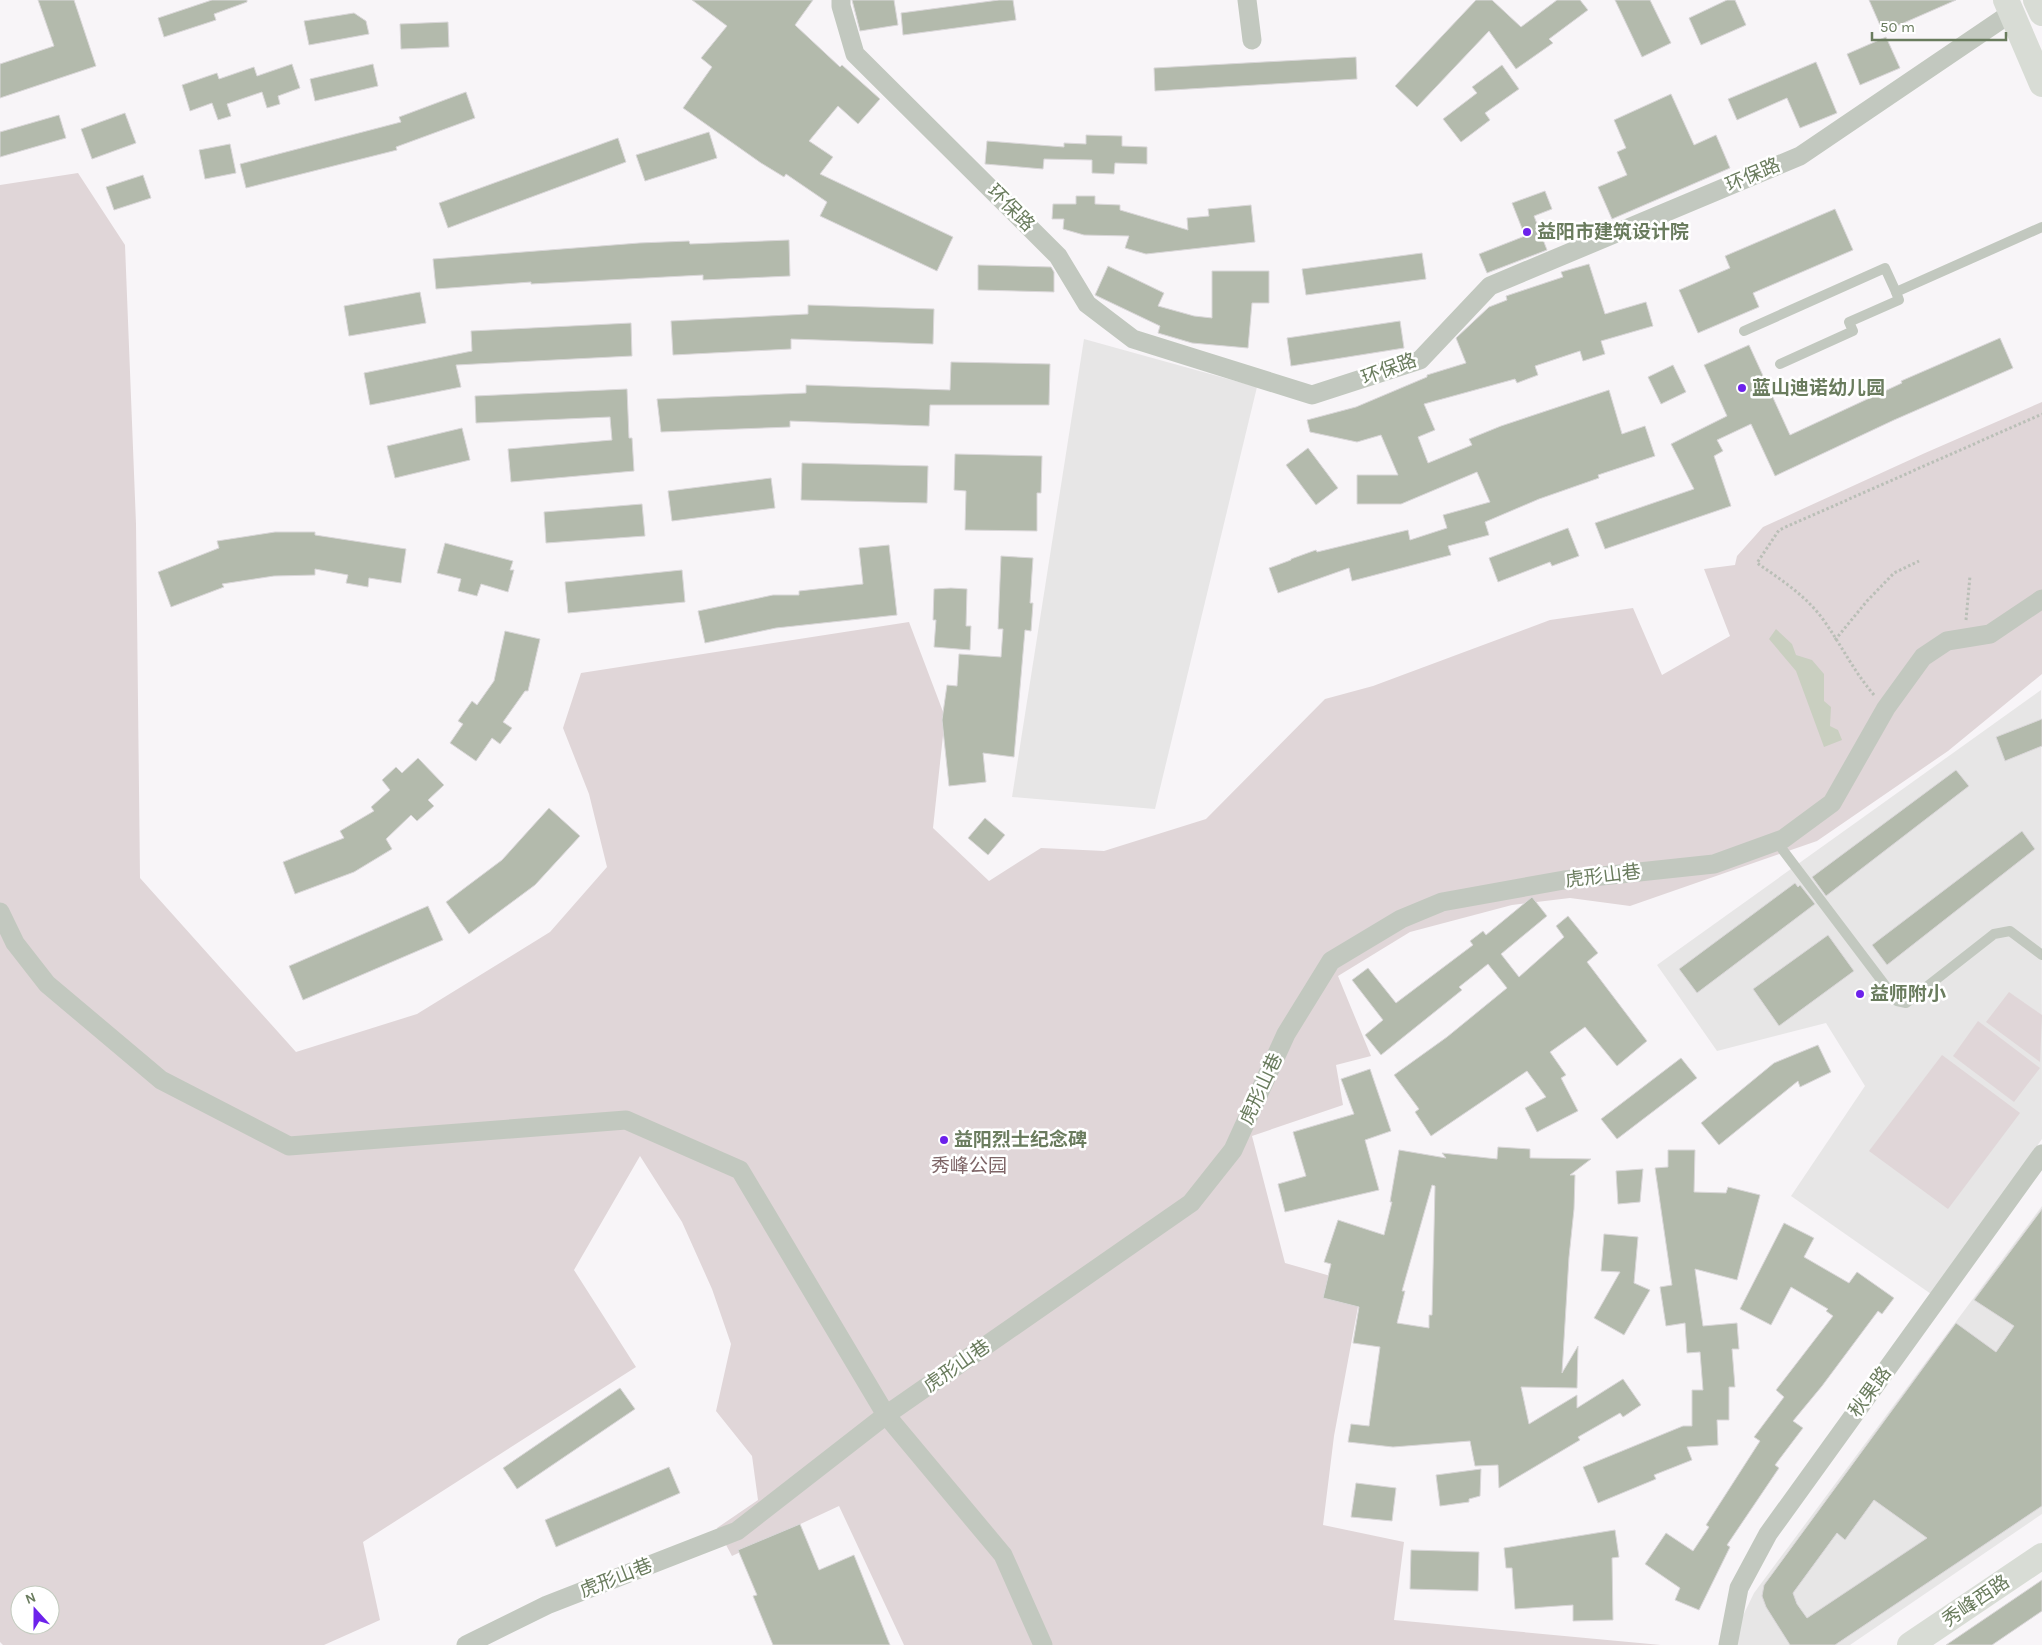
<svg xmlns="http://www.w3.org/2000/svg" width="2042" height="1645" font-family="Karla,'Noto Sans SC',sans-serif">
<style>
.built{fill:#e7e6e6}
.green{fill:#e0d6d8;fill-rule:evenodd}
.water{fill:#c9cfc0}
.building{fill:#b3baac;stroke:#dad7d9;fill-rule:evenodd}
.lines{fill:none;stroke-linecap:round;stroke-linejoin:round}
.path{stroke:#babfb7;stroke-width:3;stroke-dasharray:2.5 2.5;stroke-linecap:butt}
.lane{stroke:#c2c8bf;stroke-width:10}
.street{stroke:#c2c8bf;stroke-width:19}
.secondary{stroke:#d8dcd5;stroke-width:26}
.poi-dot{fill:#6d22eb;stroke:#fff;stroke-width:2}
.labels{text-anchor:middle;dominant-baseline:central;stroke-width:5;stroke-linejoin:round;paint-order:stroke}
.street-label{font-size:19px;fill:#6a7c5e;stroke:#fff}
.poi-label{font-size:19px;font-weight:bold;fill:#6a7c5e;stroke:#fff;text-anchor:start}
.park-label{font-size:19px;fill:#7e6567;stroke:#fff}
</style>
<rect width="100%" height="100%" fill="#f8f5f8"/>
<g class="built">
<polygon points="1084,339 1257,387 1155,809 1012,797"/>
<polygon points="2041,690 2042,1139 1931,1294 1791,1196 1865,1086 1826,1023 1717,1051 1657,965"/>
<polygon points="2042,1206 2042,1514 1850,1645 1737,1645 1737,1628 1754,1593"/>
</g>
<g class="green">
<path d="M78,173L125,245L136,524L140,878L296,1052L417,1014L550,932L607,867L589,794L563,728L581,673L909,622L945,717L933,828L989,881L1041,848L1104,851L1206,819L1325,699L1373,686L1550,620L1633,608L1662,675L1730,636L1704,569L1735,565L1737,556L1763,527L1925,453L2042,402V674L1948,751L1817,841L1630,906L1570,898L1512,905L1410,932L1338,976L1371,1056L1336,1065L1343,1105L1252,1136L1285,1263L1362,1285L1334,1436L1323,1525L1404,1542L1394,1620L1661,1645H904L839,1506L732,1556L717,1528L758,1500L752,1456L716,1411L731,1344L712,1289L682,1222L640,1156L574,1270L636,1367L363,1542L380,1620L324,1645H3L0,1642V185ZM20,1595H50V1625H20Z"/>
<polygon points="2009,992 2042,1015 2040,1062 1986,1022"/>
<polygon points="1978,1021 2040,1068 2014,1102 1953,1056"/>
<polygon points="1942,1055 2020,1113 1948,1209 1869,1151"/>
</g>
<polygon class="water" points="1776,629 1792,644 1796,655 1812,660 1824,674 1824,701 1831,707 1830,726 1838,730 1842,740 1824,747 1796,671 1769,639"/>
<g class="building">
<polygon points="38,0 74,0 96,66 0,98 0,64 54,46"/>
<polygon points="212,0 247,0 247,2 214,14 216,20 164,37 158,18"/>
<polygon points="692,0 813,0 795,25 840,67 842,65 880,99 858,124 838,106 809,141 833,157 820,174 953,237 937,271 820,216 827,202 786,174 784,177 761,163 683,108 712,67 701,58 727,26"/>
<polygon points="852,0 894,0 898,25 860,31"/>
<polygon points="999,0 1013,0 1016,20 903,35 901,13"/>
<polygon points="1476,0 1492,0 1521,27 1557,0 1580,0 1588,10 1549,39 1553,43 1516,69 1489,31 1417,107 1395,86"/>
<polygon points="1615,0 1650,0 1671,43 1642,57"/>
<polygon points="1727,0 1735,0 1746,25 1701,45 1689,18"/>
<polygon points="1869,0 1956,0 1883,32"/>
<polygon points="354,13 366,21 369,34 309,45 304,21"/>
<polygon points="448,22 449,47 401,49 400,24"/>
<polygon points="1886,37 1900,68 1860,85 1847,54"/>
<polygon points="1356,57 1357,79 1155,91 1154,68"/>
<polygon points="1816,62 1837,113 1800,128 1787,98 1737,120 1728,99"/>
<polygon points="292,64 300,88 278,96 280,104 267,108 262,92 227,104 231,116 218,120 212,103 190,111 182,85 217,73 219,79 254,67 257,76"/>
<polygon points="373,64 378,86 315,101 310,79"/>
<polygon points="1502,65 1519,89 1485,113 1490,120 1461,142 1443,119 1477,93 1472,87"/>
<polygon points="466,92 475,118 396,147 397,150 246,188 240,164 401,122 399,117"/>
<polygon points="1671,94 1694,145 1716,135 1730,168 1612,219 1598,187 1627,175 1617,152 1626,148 1614,120"/>
<polygon points="125,113 136,143 92,159 81,129"/>
<polygon points="59,115 66,138 0,157 0,132"/>
<polygon points="709,132 717,158 645,181 636,155"/>
<polygon points="1086,135 1122,136 1122,146 1147,147 1147,164 1115,163 1114,174 1092,173 1092,160 1044,159 1043,169 985,164 987,141 1064,147 1064,143 1086,144"/>
<polygon points="618,138 626,162 448,228 439,203"/>
<polygon points="230,144 236,173 205,179 199,150"/>
<polygon points="143,175 151,198 114,210 106,187"/>
<polygon points="1545,191 1552,209 1534,216 1547,250 1487,273 1479,254 1525,236 1512,203"/>
<polygon points="1076,196 1095,196 1095,204 1120,205 1120,210 1188,230 1187,218 1209,216 1208,209 1251,205 1255,242 1146,254 1125,248 1129,236 1084,235 1063,229 1064,219 1052,219 1053,204 1076,204"/>
<polygon points="1835,209 1853,250 1753,293 1759,307 1698,333 1679,290 1730,268 1725,256"/>
<polygon points="789,240 790,276 703,280 703,275 531,284 531,282 436,289 433,259 639,243 689,241 690,244"/>
<polygon points="1422,253 1426,279 1306,295 1302,269"/>
<polygon points="1589,264 1605,314 1646,302 1653,326 1601,341 1605,354 1583,361 1580,351 1535,366 1538,375 1517,383 1515,379 1424,404 1435,430 1418,437 1428,463 1472,445 1469,439 1501,426 1609,390 1622,434 1645,426 1655,456 1598,475 1599,478 1539,499 1485,522 1489,535 1448,546 1451,555 1352,581 1349,568 1278,593 1269,568 1291,560 1291,559 1316,550 1317,552 1408,530 1410,540 1447,528 1443,515 1490,502 1477,472 1401,504 1357,504 1357,475 1398,475 1381,435 1357,442 1310,432 1307,420 1356,407 1427,377 1427,375 1466,363 1456,338 1489,307 1507,300 1506,296 1563,277 1561,272"/>
<polygon points="978,265 1051,267 1054,272 1054,292 978,290"/>
<polygon points="1108,266 1164,293 1158,306 1194,316 1212,318 1212,271 1269,271 1269,303 1252,303 1248,348 1192,343 1158,333 1160,326 1095,295"/>
<polygon points="420,292 426,323 349,336 344,306"/>
<polygon points="808,305 934,309 933,344 791,339 791,349 673,355 671,321 808,314"/>
<polygon points="1400,321 1404,348 1291,366 1287,338"/>
<polygon points="631,323 632,356 456,365 461,387 370,405 364,373 472,351 471,331"/>
<polygon points="2000,338 2013,368 1894,420 1775,476 1751,424 1717,440 1723,451 1714,456 1731,506 1605,549 1595,523 1694,489 1671,444 1727,416 1704,365 1749,345 1790,435 1902,383 1901,381"/>
<polygon points="951,362 1050,364 1049,405 930,405 929,426 790,421 790,427 661,432 657,399 806,393 806,385 950,390"/>
<polygon points="1673,365 1686,392 1661,404 1648,377"/>
<polygon points="627,389 629,438 632,438 634,471 511,482 508,449 612,440 610,417 476,423 475,396"/>
<polygon points="462,428 470,460 395,478 387,446"/>
<polygon points="1308,448 1338,488 1316,505 1286,465"/>
<polygon points="955,454 1042,456 1041,493 1037,493 1037,531 965,530 966,491 954,490"/>
<polygon points="802,463 928,466 927,503 801,500"/>
<polygon points="771,478 775,508 672,521 668,491"/>
<polygon points="642,504 645,536 546,543 544,512"/>
<polygon points="1568,528 1579,556 1552,566 1550,562 1498,582 1489,558"/>
<polygon points="275,532 315,532 315,535 406,549 401,583 369,578 368,587 346,583 348,575 315,569 315,575 274,576 222,584 224,587 171,607 158,572 219,548 217,541"/>
<polygon points="445,543 513,561 510,570 514,570 508,592 481,584 477,596 458,591 461,579 437,573"/>
<polygon points="889,545 897,615 776,628 705,643 698,611 773,595 799,595 799,591 863,584 859,548"/>
<polygon points="1001,556 1033,558 1030,603 1033,603 1031,631 1025,630 1014,757 983,753 986,782 949,786 942,720 947,685 957,686 959,654 1001,657 1003,629 998,629"/>
<polygon points="682,570 685,602 568,613 565,582"/>
<polygon points="951,588 967,589 966,626 971,626 970,650 934,647 936,620 933,620 934,589"/>
<polygon points="505,631 540,639 528,691 525,691 503,722 512,728 500,744 492,738 476,761 450,743 463,724 458,721 472,701 477,705 494,681"/>
<polygon points="2042,719 2042,746 2005,761 1996,737"/>
<polygon points="418,758 444,785 428,800 434,806 417,821 411,815 386,839 392,849 354,872 295,894 283,862 344,838 340,831 374,811 371,807 390,790 382,780 396,767 402,773"/>
<polygon points="1956,770 1969,786 1826,896 1812,877"/>
<polygon points="549,808 580,836 535,885 469,934 446,902 502,860"/>
<polygon points="985,818 1005,835 988,855 968,838"/>
<polygon points="2022,831 2035,849 1887,965 1872,945"/>
<polygon points="1795,883 1798,887 1800,885 1815,904 1697,993 1679,969"/>
<polygon points="1532,897 1547,916 1501,954 1519,977 1564,937 1556,926 1568,916 1598,953 1587,962 1647,1041 1617,1066 1585,1027 1550,1052 1566,1075 1561,1078 1578,1111 1537,1132 1525,1108 1546,1097 1527,1071 1431,1136 1415,1112 1419,1109 1394,1075 1447,1037 1507,988 1488,964 1459,987 1462,990 1381,1055 1365,1035 1383,1020 1352,980 1368,968 1396,1003 1473,945 1470,941 1483,931 1486,935"/>
<polygon points="428,906 443,940 303,1000 289,966"/>
<polygon points="1828,935 1854,971 1779,1026 1753,989"/>
<polygon points="1818,1045 1831,1072 1800,1087 1798,1081 1719,1145 1701,1123 1774,1063"/>
<polygon points="1681,1058 1697,1078 1617,1139 1601,1119"/>
<polygon points="1370,1069 1391,1131 1365,1140 1379,1190 1285,1212 1278,1184 1306,1176 1293,1132 1354,1114 1341,1079"/>
<path d="M1498,1147L1530,1149V1158L1591,1159L1570,1175H1575L1574,1209L1569,1257L1562,1373L1578,1346L1577,1388L1521,1387L1529,1424L1577,1395V1408L1623,1379L1641,1405L1623,1417L1620,1413L1578,1437L1580,1440L1499,1488L1498,1465L1475,1466L1470,1441L1393,1447L1348,1442L1351,1424L1369,1426L1380,1347L1353,1343L1359,1307L1323,1298L1331,1264L1324,1262L1338,1220L1384,1235L1392,1202H1390L1399,1150L1446,1158L1442,1153L1497,1159ZM1432,1185L1435,1186L1432,1315H1429V1328L1397,1323L1405,1291H1402Z"/>
<polygon points="1668,1150 1695,1150 1694,1192 1726,1193 1728,1187 1760,1195 1737,1280 1695,1269 1703,1326 1737,1323 1739,1349 1732,1349 1735,1387 1729,1387 1729,1420 1717,1420 1718,1445 1687,1447 1692,1460 1654,1475 1656,1479 1598,1503 1583,1467 1683,1426 1692,1426 1692,1390 1703,1390 1700,1352 1687,1353 1685,1323 1666,1326 1660,1287 1672,1285 1655,1168 1668,1167"/>
<polygon points="1643,1169 1640,1202 1618,1204 1616,1171"/>
<path d="M2042,1209V1506L1835,1645H1790L1766,1607L1762,1596L1764,1585L1956,1323L1996,1352L2014,1326L1974,1300ZM1874,1500L1927,1538L1807,1618L1797,1604L1793,1593L1837,1533L1845,1540Z"/>
<polygon points="1784,1223 1814,1238 1804,1257 1849,1283 1857,1272 1894,1298 1882,1314 1878,1311 1822,1386 1793,1421 1803,1428 1775,1465 1779,1468 1727,1545 1730,1547 1699,1610 1675,1600 1680,1588 1645,1564 1666,1533 1693,1551 1709,1527 1706,1525 1760,1441 1754,1437 1784,1397 1776,1390 1833,1316 1826,1311 1828,1309 1791,1287 1771,1325 1740,1309"/>
<polygon points="1604,1234 1638,1237 1634,1283 1650,1290 1624,1335 1594,1318 1620,1272 1601,1271"/>
<polygon points="620,1388 635,1409 517,1489 503,1468"/>
<polygon points="669,1467 680,1493 556,1547 545,1520"/>
<polygon points="1481,1469 1480,1496 1469,1499 1469,1502 1440,1506 1436,1475"/>
<polygon points="1356,1483 1396,1488 1392,1521 1351,1517"/>
<polygon points="800,1524 819,1570 854,1555 890,1645 773,1645 753,1596 757,1595 738,1550"/>
<polygon points="1615,1530 1619,1557 1612,1558 1613,1620 1573,1621 1573,1605 1515,1609 1512,1568 1506,1568 1504,1548"/>
<polygon points="1411,1550 1479,1552 1478,1591 1410,1589"/>
<polygon points="2042,1580 2042,1611 1992,1645 1946,1645"/>
</g>
<g class="lines">
<g class="path">
<polyline points="1966,620 1970,576"/>
<polyline points="1835,640 1867,601 1894,573 1919,561"/>
<path d="M1874,695C1852,669 1841,644 1822,618C1805,595 1780,579 1757,563L1779,530L2042,414"/>
</g>
<g class="lane">
<polyline points="1744,331 1885,268 1896,292 2042,227"/>
<polyline points="1780,364 1853,331 1849,322 1899,300 1896,292"/>
<polyline points="1776,841 1897,1001 1906,1003 1994,934 2010,931 2042,955"/>
</g>
<g class="street">
<polyline points="841,0 841,6 855,54 1058,256 1087,304 1133,339 1312,395 1420,360 1490,286 1800,156 2011,13"/>
<polyline points="1247,0 1252,40"/>
<polyline points="0,912 15,943 47,984 161,1080 289,1146 626,1120 740,1170 886,1415 1003,1555 1043,1645"/>
<polyline points="466,1645 547,1605 737,1531 886,1415 1191,1203 1233,1150 1286,1034 1331,961 1401,919 1442,902 1564,880 1714,864 1783,839 1832,803 1886,708 1923,657 1947,641 1990,634 2042,599"/>
<polyline points="1728,1645 1739,1588 1768,1534 2042,1154"/>
</g>
<g class="secondary">
<polyline points="2006,0 2042,84"/>
<polyline points="2036,0 2042,13"/>
<polyline points="1910,1645 2042,1556"/>
</g>
</g>
<g class="poi-dot">
<circle cx="1527" cy="232" r="5"/>
<circle cx="1742" cy="388" r="5"/>
<circle cx="1860" cy="994" r="5"/>
<circle cx="944" cy="1140" r="5"/>
</g>
<g class="labels">
<g class="street-label">
<text transform="translate(1753 175) rotate(-23)">环保路</text>
<text transform="translate(1011 208) rotate(45)">环保路</text>
<text transform="translate(1389 369) rotate(-20)">环保路</text>
<text transform="translate(1603 876) rotate(-7)">虎形山巷</text>
<text transform="translate(1261 1089) rotate(-65)">虎形山巷</text>
<text transform="translate(957 1366) rotate(-35)">虎形山巷</text>
<text transform="translate(1870 1392) rotate(-54)">秋果路</text>
<text transform="translate(616 1578) rotate(-21)">虎形山巷</text>
<text transform="translate(1976 1601) rotate(-34)">秀峰西路</text>
</g>
<g class="poi-label">
<text x="1537" y="232">益阳市建筑设计院</text>
<text x="1752" y="388">蓝山迪诺幼儿园</text>
<text x="1870" y="994">益师附小</text>
<text x="954" y="1140">益阳烈士纪念碑</text>
</g>
<g class="park-label">
<text x="969" y="1166">秀峰公园</text>
</g>
</g>
<g transform="translate(35 1610) rotate(339)"><circle r="24" fill="#ffffff" stroke="#c3cbbf"/>
<path d="M0-4L9 19L0 12L-9 19Z" fill="#6d22eb"/>
<text y="-8" font-size="14" font-weight="bold" text-anchor="middle" fill="#6a7c5e">N</text>
</g>
<path d="M1872 32v8h134v-8" fill="none" stroke="#6a7c5e" stroke-width="2.5"/>
<text x="1880" y="32" font-size="15" fill="#6a7c5e" stroke="#ffffff" stroke-width="4" paint-order="stroke">50 m</text>
</svg>
